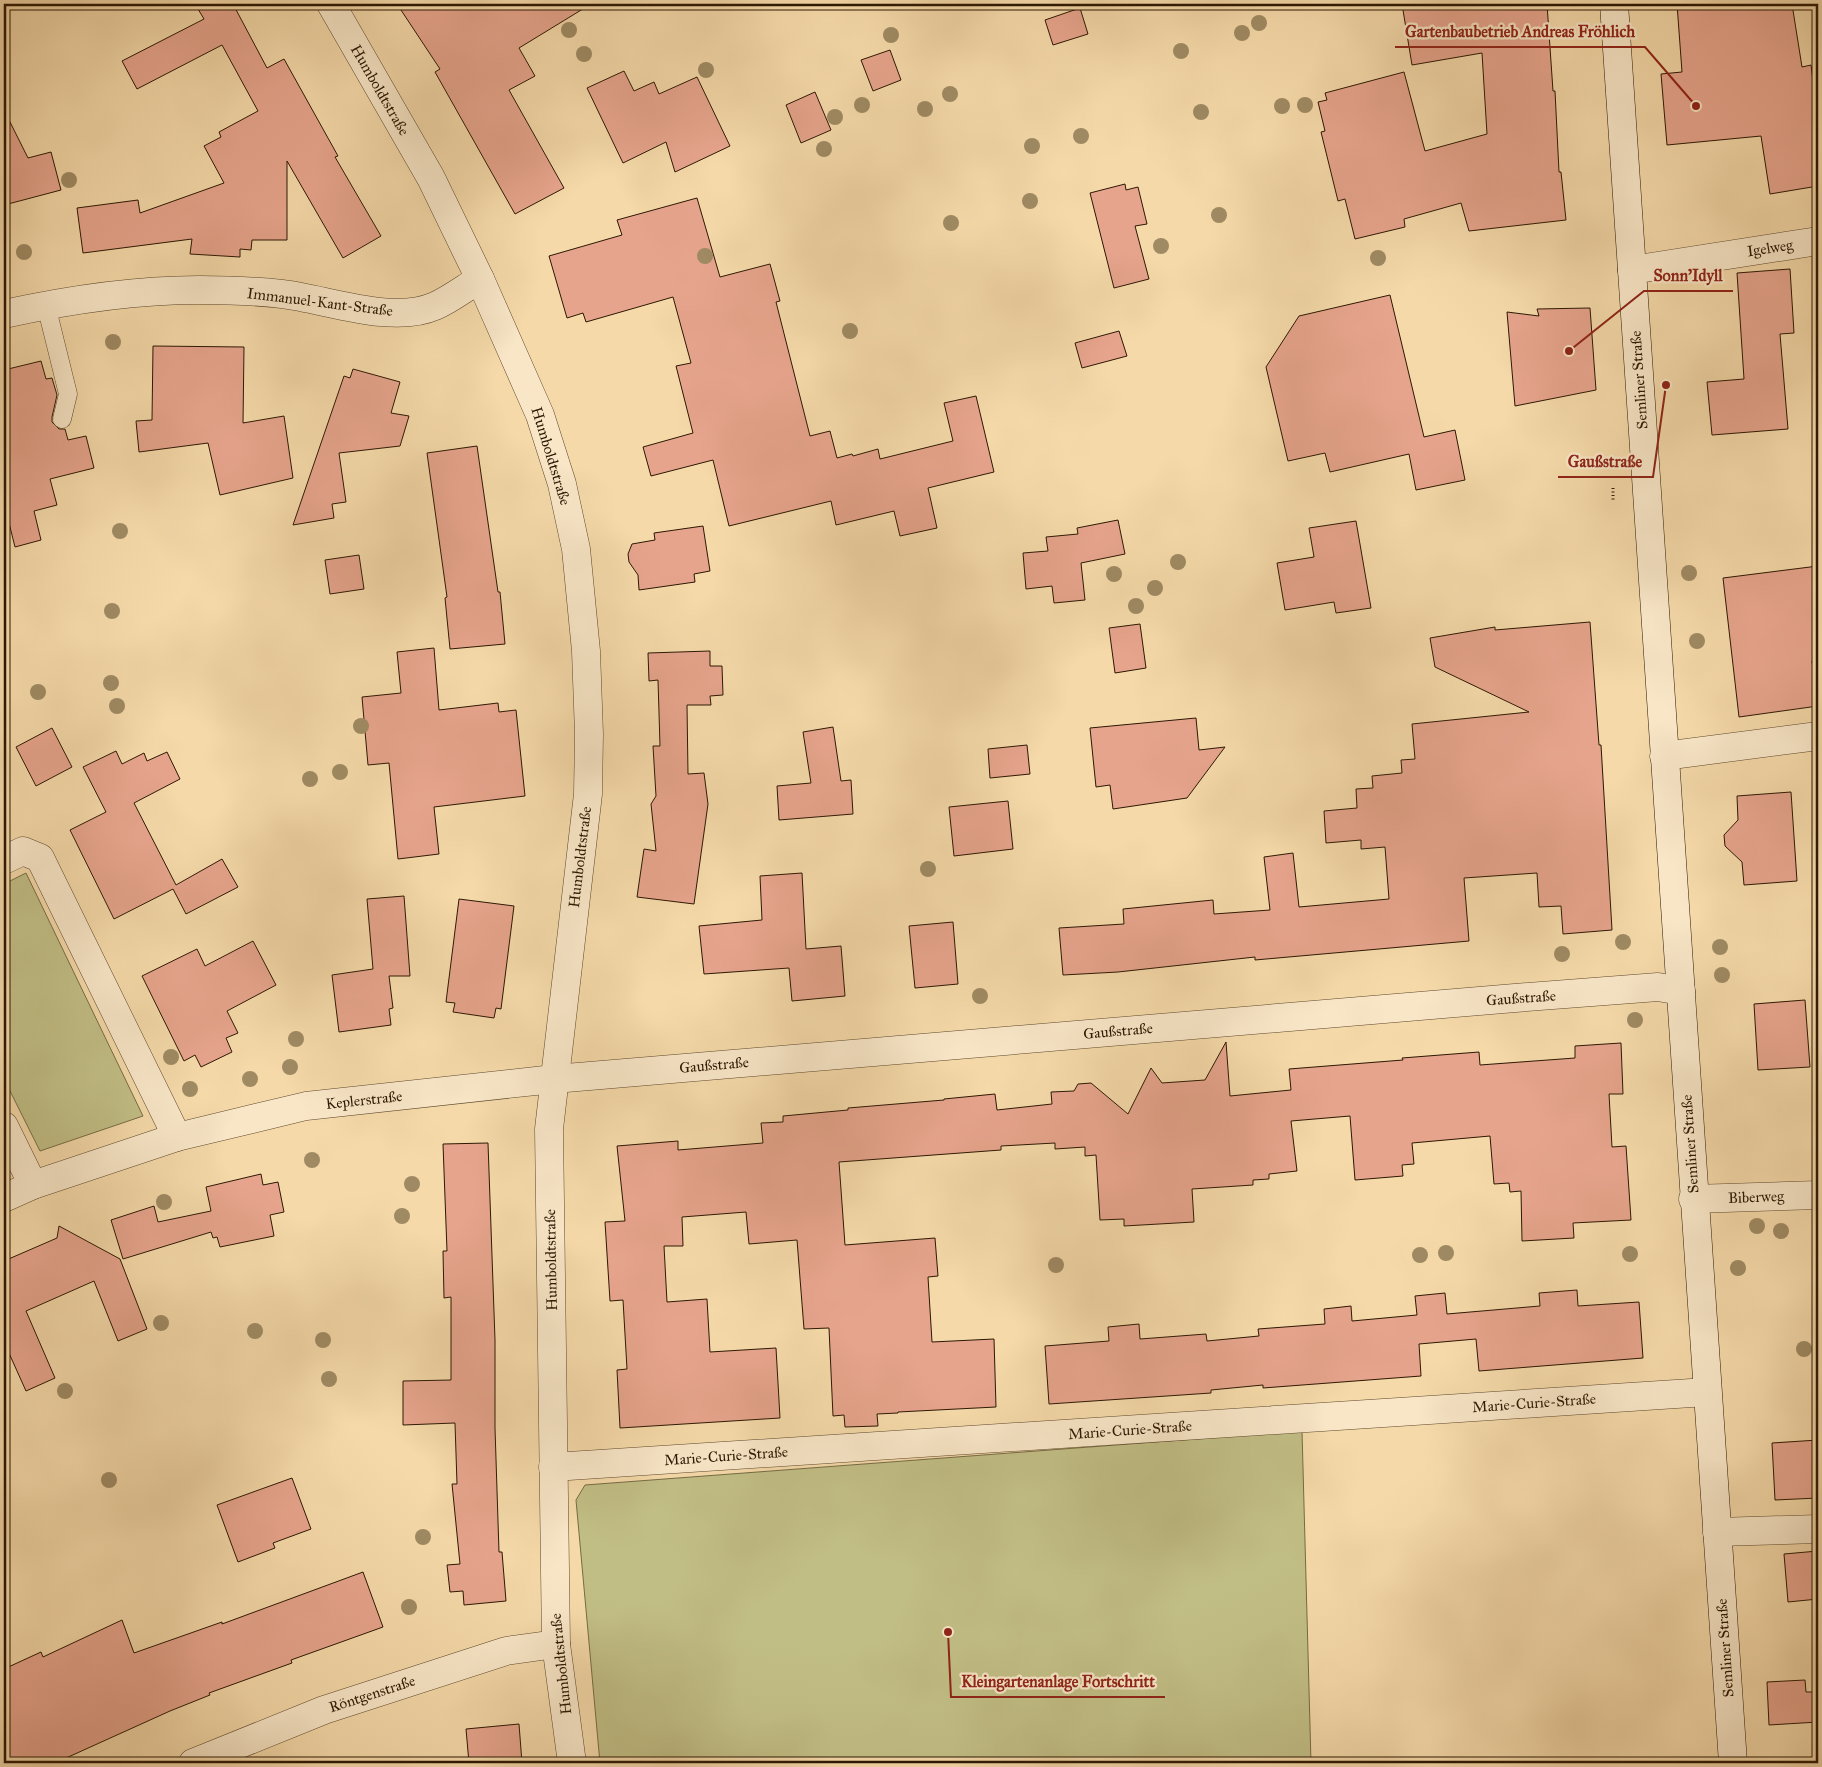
<svg xmlns="http://www.w3.org/2000/svg" width="1822" height="1767" font-family="'IM FELL Great Primer',serif">
<style>
.green{fill:#c1be85;stroke:#766b44}
.building{fill:#e6a48c;stroke:#2c1803}
.lines{fill:none;stroke-linecap:round;stroke-linejoin:round}
.lane-casing{stroke:#5e482c;stroke-width:19}
.street-casing{stroke:#5e482c;stroke-width:29}
.secondary-casing{stroke:#2c1803;stroke-width:29}
.path{stroke:#2c1803;stroke-width:3;stroke-dasharray:1 2.5;stroke-linecap:butt}
.lane{stroke:#f8e6c7;stroke-width:18}
.street{stroke:#f8e6c7;stroke-width:28}
.secondary{stroke:#f8e6c7;stroke-width:28}
.tree{fill:#9f8a63}
.labels{text-anchor:middle;dominant-baseline:central;stroke-width:4.5;stroke-linejoin:round;paint-order:stroke}
.street-label{font-size:15px;fill:#2c1803;stroke:#f8e6c7}
.leader{fill:none;stroke:#8f2418;stroke-width:2}
.callout-dot{fill:#8f2418;stroke:#f8e6c7;stroke-width:2}
.callout-label{font-size:16px;text-anchor:middle;font-weight:bold;fill:#8f2418;stroke:#f8e6c7;stroke-width:4.5;stroke-linejoin:round;paint-order:stroke}
</style>
<rect width="100%" height="100%" fill="#f5d9a9"/>
<filter id="stains"><feTurbulence type="fractalNoise" baseFrequency=".004" numOctaves="4"/><feColorMatrix values="0 0 0 0 .2 0 0 0 0 .09 0 0 0 0 .02 0 0 0 .5 -.17"/></filter>
<radialGradient id="worn" r=".72"><stop offset=".6" stop-color="#630" stop-opacity="0"/><stop offset="1" stop-color="#630" stop-opacity=".3"/></radialGradient>
<g class="green">
<polygon points="26,873 143,1116 40,1151 4,1079 4,884"/>
<polygon points="1302,1431 1311,1763 600,1763 576,1500 585,1485"/>
</g>
<g class="building">
<polygon points="195,4 233,4 267,68 284,59 338,156 335,157 381,236 343,258 287,161 287,240 252,240 251,250 240,249 240,257 190,254 192,239 83,253 77,208 138,200 140,213 224,183 204,146 221,137 219,132 258,111 222,45 137,89 122,61 204,19"/>
<polygon points="397,4 591,4 519,48 535,76 509,90 564,188 515,214 435,72 440,69"/>
<polygon points="1402,4 1547,4 1553,91 1555,91 1559,172 1561,172 1566,220 1469,231 1461,203 1404,219 1405,227 1355,239 1345,199 1338,201 1321,132 1325,131 1318,102 1327,100 1325,93 1404,72 1425,151 1487,134 1482,53 1412,65"/>
<polygon points="1677,4 1792,4 1802,67 1811,65 1815,97 1818,96 1818,125 1813,125 1818,157 1818,186 1770,194 1761,136 1667,145 1661,74 1682,72"/>
<polygon points="1080,8 1088,34 1053,45 1045,20"/>
<polygon points="890,50 901,80 873,91 861,60"/>
<polygon points="624,71 634,91 654,82 659,94 697,77 730,146 675,172 666,142 623,163 587,88"/>
<polygon points="815,92 831,130 801,143 786,105"/>
<polygon points="4,110 28,158 51,152 61,190 8,204 7,200 4,201"/>
<polygon points="1125,184 1126,190 1138,187 1147,224 1135,226 1149,279 1114,288 1090,193"/>
<polygon points="697,198 720,277 770,264 780,301 776,302 810,436 830,431 837,458 852,454 853,456 878,449 880,459 953,441 944,403 976,396 994,472 928,488 937,528 900,536 894,511 836,525 831,501 729,526 713,460 651,476 643,447 693,433 676,366 691,363 673,297 586,322 583,313 567,318 549,256 622,235 617,220"/>
<polygon points="1790,269 1794,333 1780,334 1788,429 1712,435 1707,382 1744,379 1737,273"/>
<polygon points="1390,295 1424,437 1455,430 1465,480 1416,490 1409,454 1330,472 1325,453 1288,461 1266,367 1299,316"/>
<polygon points="1590,308 1596,390 1515,406 1507,312 1539,316 1537,309"/>
<polygon points="1119,331 1127,356 1082,368 1075,343"/>
<polygon points="153,346 244,347 243,423 284,416 293,478 220,495 208,443 139,452 136,421 152,420"/>
<polygon points="41,361 46,379 52,378 57,395 52,417 52,422 59,429 65,429 68,440 86,436 94,468 50,479 57,505 34,511 41,540 15,547 4,503 4,370"/>
<polygon points="353,369 400,382 391,413 409,416 400,446 339,453 346,502 332,504 334,518 293,525 344,376 350,378"/>
<polygon points="477,446 498,592 500,592 505,644 450,649 445,598 447,597 427,453"/>
<polygon points="1118,520 1125,554 1081,563 1085,600 1054,603 1052,586 1026,589 1023,553 1048,551 1046,537 1078,534 1077,528"/>
<polygon points="1356,521 1371,608 1336,613 1334,602 1285,610 1277,563 1314,557 1309,528"/>
<polygon points="703,526 710,571 694,574 695,582 639,590 638,575 629,562 628,554 632,544 655,540 654,533"/>
<polygon points="359,555 364,589 330,594 325,560"/>
<polygon points="1818,566 1818,660 1812,661 1818,706 1739,717 1723,578"/>
<polygon points="1590,622 1599,745 1601,745 1612,930 1563,934 1561,906 1539,907 1537,873 1464,878 1469,941 1255,960 1255,957 1118,972 1063,975 1059,928 1124,924 1123,909 1213,900 1214,914 1270,910 1264,857 1293,853 1299,907 1389,899 1385,847 1361,849 1361,840 1326,843 1324,811 1357,808 1356,789 1373,788 1372,776 1402,773 1401,760 1415,759 1412,724 1529,712 1435,667 1430,638 1495,627 1495,630"/>
<polygon points="1140,624 1146,668 1115,673 1109,628"/>
<polygon points="434,648 439,710 498,703 499,712 516,710 525,796 434,807 439,854 398,859 389,763 368,765 362,697 401,693 397,652"/>
<polygon points="710,651 710,666 722,666 723,695 710,696 711,705 687,705 688,774 704,773 708,804 694,904 637,897 644,849 656,851 651,804 656,796 653,746 660,746 658,680 649,681 648,653"/>
<polygon points="1196,718 1199,750 1225,747 1187,798 1113,809 1110,785 1096,787 1090,728"/>
<polygon points="833,727 841,781 851,780 853,814 779,820 777,786 811,783 803,732"/>
<polygon points="52,728 72,767 36,786 16,747"/>
<polygon points="1027,745 1030,774 990,778 988,749"/>
<polygon points="116,751 122,764 144,753 147,761 167,752 180,779 134,803 176,885 222,859 238,887 186,914 173,889 114,919 70,830 106,812 83,767"/>
<polygon points="1791,792 1797,881 1744,885 1742,862 1725,846 1724,835 1738,820 1737,796"/>
<polygon points="1008,801 1013,849 954,856 949,807"/>
<polygon points="802,873 806,949 841,946 845,996 792,1001 789,968 704,974 699,926 762,920 760,876"/>
<polygon points="404,896 410,976 389,976 393,1008 389,1009 391,1025 339,1032 332,975 373,969 367,899"/>
<polygon points="459,899 514,906 501,1009 496,1008 494,1018 453,1012 455,1003 446,1002"/>
<polygon points="953,922 958,984 915,988 909,926"/>
<polygon points="253,941 276,985 227,1011 238,1033 226,1038 232,1052 201,1067 195,1055 184,1061 142,976 197,949 205,966"/>
<polygon points="1805,1000 1810,1067 1758,1070 1754,1004"/>
<polygon points="1226,1042 1230,1096 1291,1090 1289,1069 1403,1060 1402,1058 1479,1052 1480,1065 1575,1058 1575,1046 1621,1043 1623,1094 1609,1094 1612,1147 1626,1146 1631,1220 1573,1223 1574,1238 1522,1241 1521,1191 1510,1192 1509,1183 1494,1184 1490,1136 1412,1143 1414,1164 1402,1165 1403,1176 1355,1180 1350,1116 1291,1121 1297,1171 1269,1174 1269,1179 1253,1180 1253,1185 1192,1189 1194,1222 1124,1226 1124,1219 1100,1220 1096,1155 1085,1156 1085,1147 1055,1149 1055,1143 1001,1146 1001,1150 839,1162 845,1245 935,1238 938,1276 928,1277 932,1342 994,1339 996,1407 898,1412 898,1413 877,1414 878,1426 845,1427 844,1415 833,1416 829,1328 804,1329 797,1240 749,1244 746,1212 682,1217 683,1246 664,1246 667,1302 707,1299 710,1352 776,1348 780,1418 620,1428 617,1370 627,1369 623,1300 610,1301 605,1222 625,1221 617,1146 678,1141 678,1150 763,1143 761,1123 783,1122 783,1116 848,1110 848,1108 944,1100 944,1099 995,1094 997,1110 1052,1104 1051,1092 1074,1091 1078,1084 1091,1083 1128,1114 1151,1068 1162,1083 1205,1080"/>
<polygon points="488,1143 495,1340 495,1428 499,1552 502,1552 506,1601 464,1605 463,1591 450,1592 447,1565 460,1564 452,1484 457,1484 455,1423 403,1425 403,1381 451,1380 451,1297 444,1298 443,1251 447,1251 443,1144"/>
<polygon points="261,1174 263,1185 278,1182 284,1212 270,1215 274,1236 220,1247 217,1237 213,1238 211,1232 123,1259 111,1220 154,1206 158,1222 211,1211 206,1187"/>
<polygon points="59,1226 120,1259 147,1329 118,1341 94,1281 26,1311 55,1378 26,1391 4,1342 4,1259 4,1261 57,1238"/>
<polygon points="1577,1290 1578,1306 1639,1302 1643,1358 1479,1371 1476,1339 1419,1344 1421,1376 1263,1388 1263,1385 1211,1390 1211,1393 1049,1404 1045,1346 1109,1341 1108,1327 1139,1324 1140,1339 1206,1334 1207,1341 1259,1336 1258,1329 1325,1324 1324,1309 1351,1306 1352,1321 1417,1315 1415,1296 1445,1293 1447,1314 1540,1306 1539,1293"/>
<polygon points="1818,1440 1818,1498 1775,1500 1772,1443"/>
<polygon points="292,1478 311,1529 273,1543 275,1548 238,1562 217,1505"/>
<polygon points="1818,1551 1818,1599 1788,1602 1784,1554"/>
<polygon points="363,1572 383,1627 291,1660 292,1663 209,1693 210,1695 170,1711 55,1763 4,1763 4,1669 41,1652 43,1657 122,1620 134,1653 222,1622 222,1624"/>
<polygon points="1805,1680 1806,1692 1818,1692 1818,1722 1769,1725 1767,1682"/>
<polygon points="519,1724 522,1763 469,1763 466,1729"/>
</g>
<g class="lines">
<defs>
<polyline id="lane" points="46,305 68,394 62,419"/>
<g id="street">
<polyline points="331,4 431,178 480,279 540,415 562,484 576,549 586,651 589,734 588,794 549,1129 556,1644 572,1763"/>
<polyline points="1632,270 1818,241"/>
<path d="M4,314C68,300 133,290 199,290C226,290 255,291 282,294C326,299 392,325 435,306C451,299 466,287 480,279"/>
<polyline points="1664,756 1818,736"/>
<polyline points="4,860 23,851 40,858 177,1137"/>
<polyline points="4,1126 33,1185"/>
<polyline points="4,1198 33,1185 177,1137 306,1106 554,1079 1515,998 1658,987 1681,991"/>
<polyline points="1693,1199 1818,1195"/>
<polyline points="553,1467 1707,1392"/>
<polyline points="1717,1532 1818,1529"/>
<polyline points="193,1763 324,1710 506,1651 556,1644"/>
</g>
<polyline id="secondary" points="1614,4 1733,1763"/>
</defs>
<use href="#lane" class="lane-casing"/>
<use href="#street" class="street-casing"/>
<use href="#secondary" class="secondary-casing"/>
<polyline class="path" points="1613,488 1613,502"/>
<use href="#lane" class="lane"/>
<use href="#street" class="street"/>
<use href="#secondary" class="secondary"/>
</g>
<g class="tree">
<circle cx="1259" cy="23" r="8"/>
<circle cx="569" cy="30" r="8"/>
<circle cx="1242" cy="33" r="8"/>
<circle cx="891" cy="35" r="8"/>
<circle cx="1181" cy="51" r="8"/>
<circle cx="584" cy="54" r="8"/>
<circle cx="706" cy="70" r="8"/>
<circle cx="950" cy="94" r="8"/>
<circle cx="862" cy="105" r="8"/>
<circle cx="1305" cy="105" r="8"/>
<circle cx="1282" cy="106" r="8"/>
<circle cx="925" cy="109" r="8"/>
<circle cx="1201" cy="112" r="8"/>
<circle cx="835" cy="117" r="8"/>
<circle cx="1081" cy="136" r="8"/>
<circle cx="1032" cy="146" r="8"/>
<circle cx="824" cy="149" r="8"/>
<circle cx="69" cy="180" r="8"/>
<circle cx="1030" cy="201" r="8"/>
<circle cx="1219" cy="215" r="8"/>
<circle cx="951" cy="223" r="8"/>
<circle cx="1161" cy="246" r="8"/>
<circle cx="24" cy="252" r="8"/>
<circle cx="705" cy="256" r="8"/>
<circle cx="1378" cy="258" r="8"/>
<circle cx="850" cy="331" r="8"/>
<circle cx="113" cy="342" r="8"/>
<circle cx="120" cy="531" r="8"/>
<circle cx="1178" cy="562" r="8"/>
<circle cx="1689" cy="573" r="8"/>
<circle cx="1114" cy="574" r="8"/>
<circle cx="1155" cy="588" r="8"/>
<circle cx="1136" cy="606" r="8"/>
<circle cx="112" cy="611" r="8"/>
<circle cx="1697" cy="641" r="8"/>
<circle cx="111" cy="683" r="8"/>
<circle cx="38" cy="692" r="8"/>
<circle cx="117" cy="706" r="8"/>
<circle cx="361" cy="726" r="8"/>
<circle cx="340" cy="772" r="8"/>
<circle cx="310" cy="779" r="8"/>
<circle cx="928" cy="869" r="8"/>
<circle cx="1623" cy="942" r="8"/>
<circle cx="1720" cy="947" r="8"/>
<circle cx="1562" cy="954" r="8"/>
<circle cx="1722" cy="975" r="8"/>
<circle cx="980" cy="996" r="8"/>
<circle cx="1635" cy="1020" r="8"/>
<circle cx="296" cy="1039" r="8"/>
<circle cx="171" cy="1057" r="8"/>
<circle cx="290" cy="1067" r="8"/>
<circle cx="250" cy="1079" r="8"/>
<circle cx="190" cy="1089" r="8"/>
<circle cx="312" cy="1160" r="8"/>
<circle cx="412" cy="1184" r="8"/>
<circle cx="164" cy="1202" r="8"/>
<circle cx="402" cy="1216" r="8"/>
<circle cx="1757" cy="1226" r="8"/>
<circle cx="1781" cy="1231" r="8"/>
<circle cx="1446" cy="1253" r="8"/>
<circle cx="1630" cy="1254" r="8"/>
<circle cx="1420" cy="1255" r="8"/>
<circle cx="1056" cy="1265" r="8"/>
<circle cx="1738" cy="1268" r="8"/>
<circle cx="161" cy="1323" r="8"/>
<circle cx="255" cy="1331" r="8"/>
<circle cx="323" cy="1340" r="8"/>
<circle cx="1804" cy="1349" r="8"/>
<circle cx="329" cy="1379" r="8"/>
<circle cx="65" cy="1391" r="8"/>
<circle cx="109" cy="1480" r="8"/>
<circle cx="423" cy="1537" r="8"/>
<circle cx="409" cy="1607" r="8"/>
</g>
<g class="labels">
<g class="street-label">
<text transform="translate(380 90) rotate(60)">Humboldtstraße</text>
<text transform="translate(1770 248) rotate(-9)">Igelweg</text>
<text transform="translate(320 302) rotate(7)">Immanuel-Kant-Straße</text>
<text transform="translate(1639 380) rotate(-94)">Semliner Straße</text>
<text transform="translate(551 456) rotate(73)">Humboldtstraße</text>
<text transform="translate(580 857) rotate(-83)">Humboldtstraße</text>
<text transform="translate(1521 998) rotate(-4)">Gaußstraße</text>
<text transform="translate(1118 1031) rotate(-5)">Gaußstraße</text>
<text transform="translate(714 1065) rotate(-5)">Gaußstraße</text>
<text transform="translate(364 1100) rotate(-6)">Keplerstraße</text>
<text transform="translate(1690 1144) rotate(-94)">Semliner Straße</text>
<text transform="translate(1756 1197) rotate(-2)">Biberweg</text>
<text transform="translate(551 1260) rotate(-91)">Humboldtstraße</text>
<text transform="translate(1534 1403) rotate(-4)">Marie-Curie-Straße</text>
<text transform="translate(1130 1430) rotate(-4)">Marie-Curie-Straße</text>
<text transform="translate(726 1456) rotate(-4)">Marie-Curie-Straße</text>
<text transform="translate(1725 1648) rotate(-94)">Semliner Straße</text>
<text transform="translate(561 1664) rotate(-96)">Humboldtstraße</text>
<text transform="translate(372 1694) rotate(-18)">Röntgenstraße</text>
</g>
</g>
<path class="leader" d="M1696 106L1645 47H1395M1569 351L1644 291H1733M1666 385L1653 477H1558M948 1632L951 1697H1165"/>
<g class="callout-dot">
<circle cx="1696" cy="106" r="5"/>
<circle cx="1569" cy="351" r="5"/>
<circle cx="1666" cy="385" r="5"/>
<circle cx="948" cy="1632" r="5"/>
</g>
<g class="callout-label">
<text x="1520" y="37">Gartenbaubetrieb Andreas Fröhlich</text>
<text x="1688" y="281">Sonn'Idyll</text>
<text x="1605" y="467">Gaußstraße</text>
<text x="1058" y="1687">Kleingartenanlage Fortschritt</text>
</g>
<rect width="1822" height="1767" fill="none" stroke="#f5d9a9" stroke-width="20"/>
<rect x="5" y="5" width="1812" height="1757" fill="none" stroke="#2c1803" stroke-width="2.5"/>
<rect x="10" y="10" width="1802" height="1747" fill="none" stroke="#2c1803"/>
<rect width="100%" height="100%" filter="url(#stains)"/>
<rect width="100%" height="100%" fill="url(#worn)"/>
</svg>
